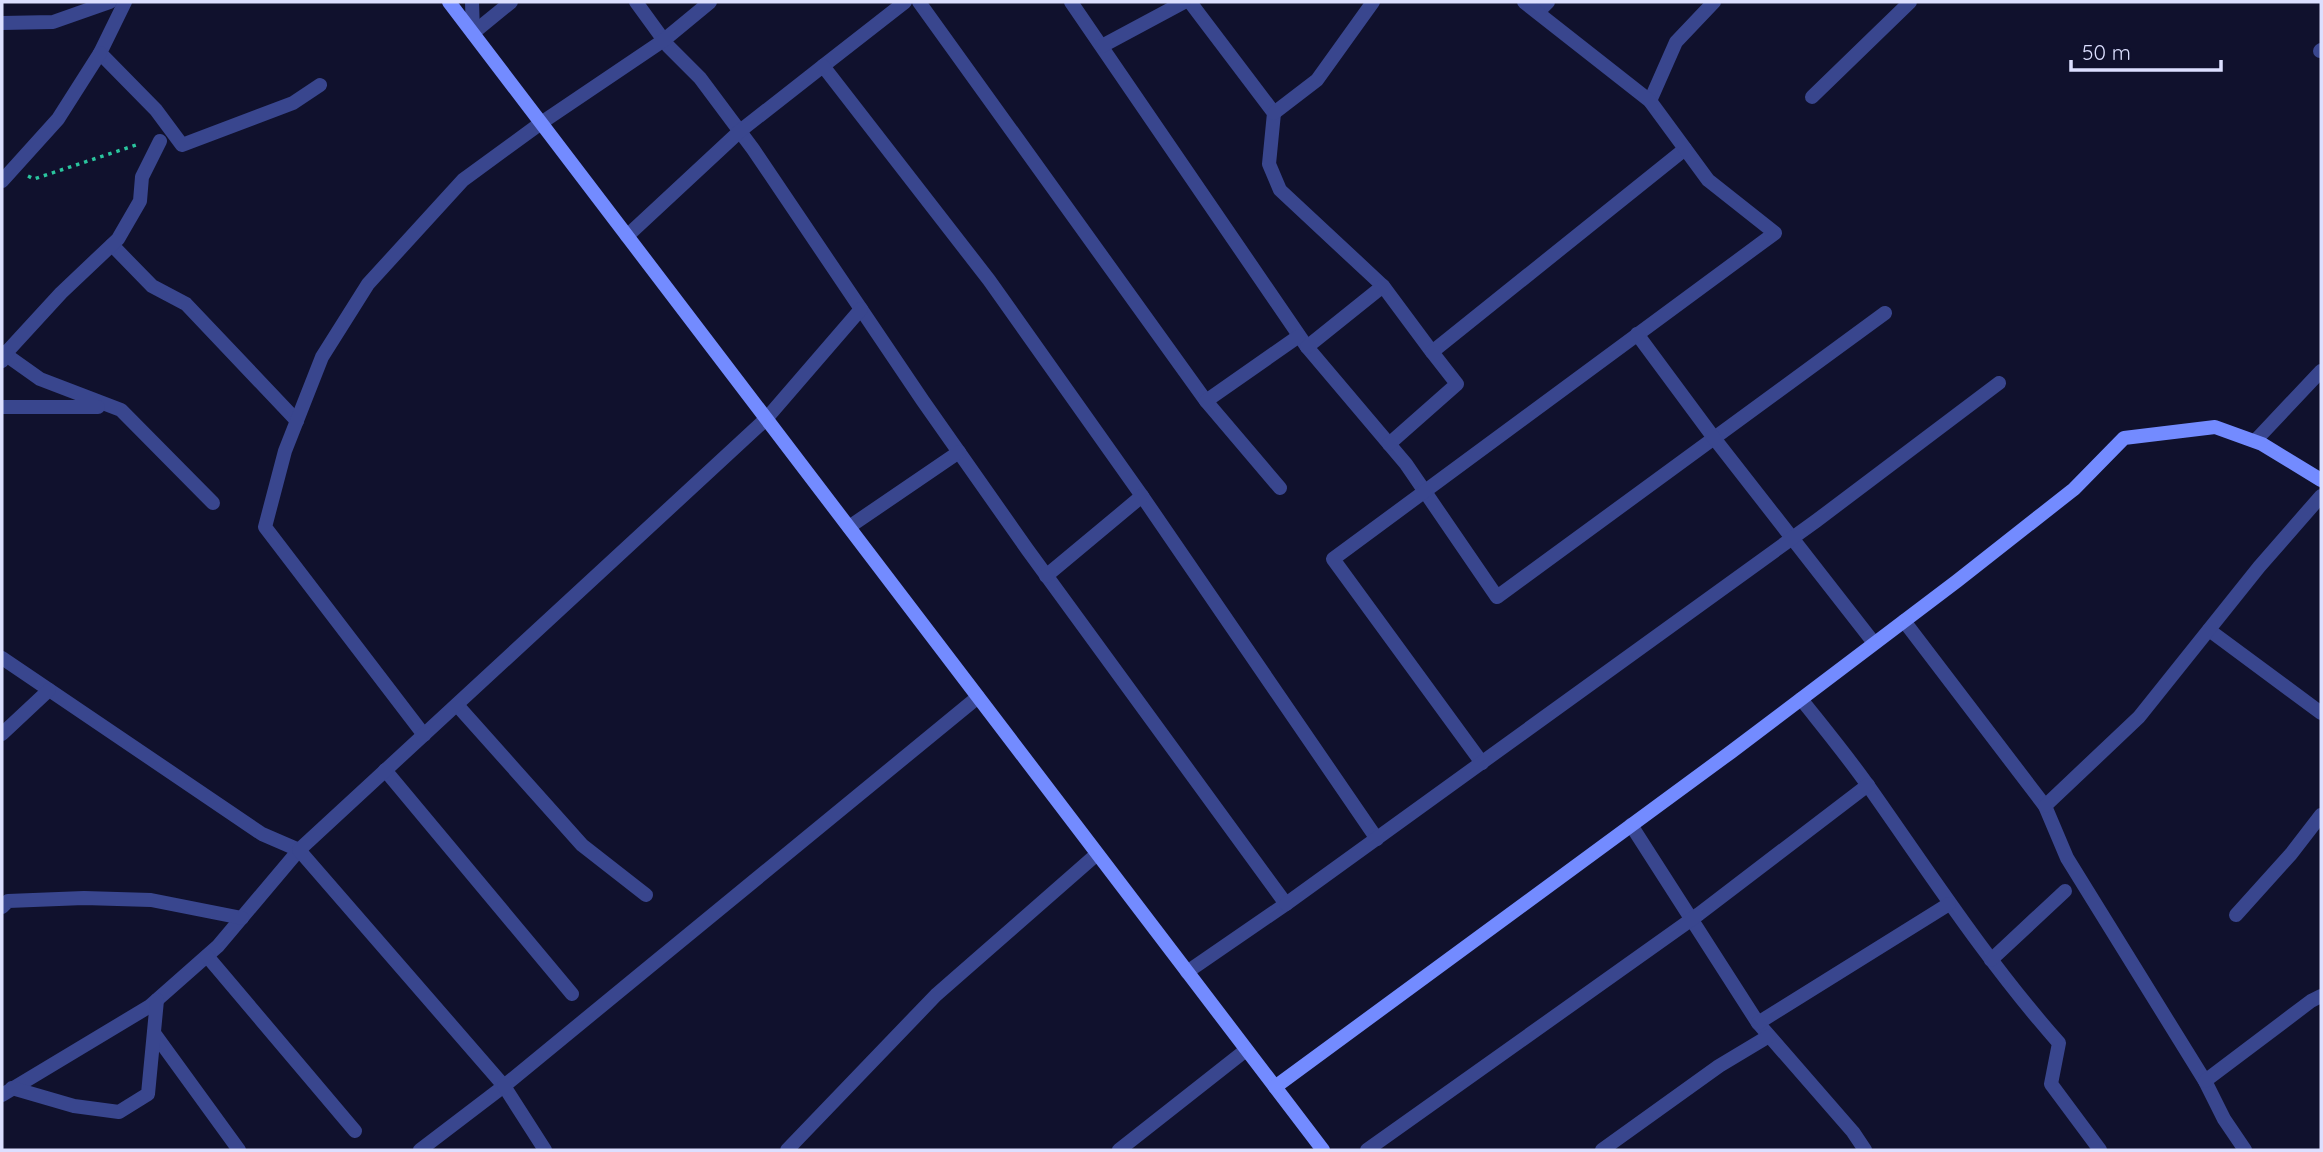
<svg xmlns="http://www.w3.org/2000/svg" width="2323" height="1152" font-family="Quicksand,sans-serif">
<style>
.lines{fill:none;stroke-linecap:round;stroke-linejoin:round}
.path{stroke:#2ac59e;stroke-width:3.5;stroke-dasharray:3.5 5;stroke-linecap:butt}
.street{stroke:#39468e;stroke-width:14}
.secondary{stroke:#738bff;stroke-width:14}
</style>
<rect width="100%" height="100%" fill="#10112d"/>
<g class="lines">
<polyline class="path" points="28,176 34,179 139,144"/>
<g class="street">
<polyline points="125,2 100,53 156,110 182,145 293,103 320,85"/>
<polyline points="472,2 473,33"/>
<polyline points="636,2 668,46 700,78 753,149 923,401 1027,549 1286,904 1187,972"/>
<polyline points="919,2 1206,401"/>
<polyline points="1071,2 1307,347 1406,464 1497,597 1885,313"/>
<polyline points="1190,2 1274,113 1269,164 1280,190 1383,286"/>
<polyline points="1538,12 1548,2"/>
<polyline points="2,23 53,22 110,2"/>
<polyline points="473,33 511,2"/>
<polyline points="1102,46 1184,2"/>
<polyline points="2320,51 2321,50"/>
<polyline points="823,66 905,2"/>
<polyline points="1812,97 1910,2"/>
<polyline points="1650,101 1676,42 1714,2"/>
<polyline points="1274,113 1317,80 1373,2"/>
<polyline points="2,181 58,119 100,53"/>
<polyline points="627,236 740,131 823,66 989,280 1142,496 1377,839"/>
<polyline points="112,245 152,286 186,304 297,421"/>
<polyline points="1637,334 1714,438 1874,643"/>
<polyline points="1307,347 1383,286 1432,352"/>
<polyline points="2,352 40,379 121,410 213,503"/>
<polyline points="2,361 5,354 61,293 118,239 140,201 142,177 160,141"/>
<polyline points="2,407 98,407"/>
<polyline points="2255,441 2321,371"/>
<polyline points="1389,444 1457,384 1432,352 1685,149"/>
<polyline points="1280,488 1206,401 1299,336"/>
<polyline points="849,527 959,452"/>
<polyline points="1046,576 1142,496"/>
<polyline points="1904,621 2045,806 2067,858 2205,1081 2224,1119 2245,1150"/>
<polyline points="2209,630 2321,713"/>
<polyline points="2,658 262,834 299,850 218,946 150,1006 2,1095"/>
<path d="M1801,699C1824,728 1848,757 1869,787C1931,875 1988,963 2059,1043L2051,1084L2100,1150"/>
<polyline points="457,705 582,845 646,895"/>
<polyline points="2,734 49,690"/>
<polyline points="424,735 265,527 285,451 322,357 368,284 463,180 541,123 664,40 710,2"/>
<polyline points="1482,763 1333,559 1775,233 1708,180 1650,101 1524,2"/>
<polyline points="385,770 572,994"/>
<polyline points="2045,806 2139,717 2259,567 2321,496"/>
<polyline points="1631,825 1758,1023 1853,1132 1865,1150"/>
<polyline points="1286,904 1816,521 1999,383"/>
<polyline points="2,907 8,901 84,898 151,900 242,918"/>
<polyline points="2236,915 2291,854 2321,815"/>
<polyline points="207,956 355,1131"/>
<polyline points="1991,960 2065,891"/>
<polyline points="1758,1023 1949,904"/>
<polyline points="154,1033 239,1150"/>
<polyline points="2205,1081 2311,1001 2321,996"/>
<polyline points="12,1088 74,1106 119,1112 148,1094 157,1000"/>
<polyline points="420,1150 504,1086 299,850 766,419 861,309"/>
<polyline points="545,1150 504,1086 978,697"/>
<polyline points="787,1150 936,995 1097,854"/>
<polyline points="1119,1150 1246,1050"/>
<polyline points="1367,1150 1699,914 1868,785"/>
<polyline points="1602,1150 1719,1066 1769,1036"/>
</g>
<g class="secondary">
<polyline points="449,2 1323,1150"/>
<polyline points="1275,1087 1731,752 1957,581 2074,489 2124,438 2215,427 2262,444 2321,480"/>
</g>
</g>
<rect width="2323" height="1152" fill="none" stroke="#dcdfff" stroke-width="7"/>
<path d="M2071 60v10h150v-10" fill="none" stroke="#dcdfff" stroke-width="3.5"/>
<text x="2082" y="60" font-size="21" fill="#dcdfff" stroke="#10112d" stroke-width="5" paint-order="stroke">50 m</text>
</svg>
